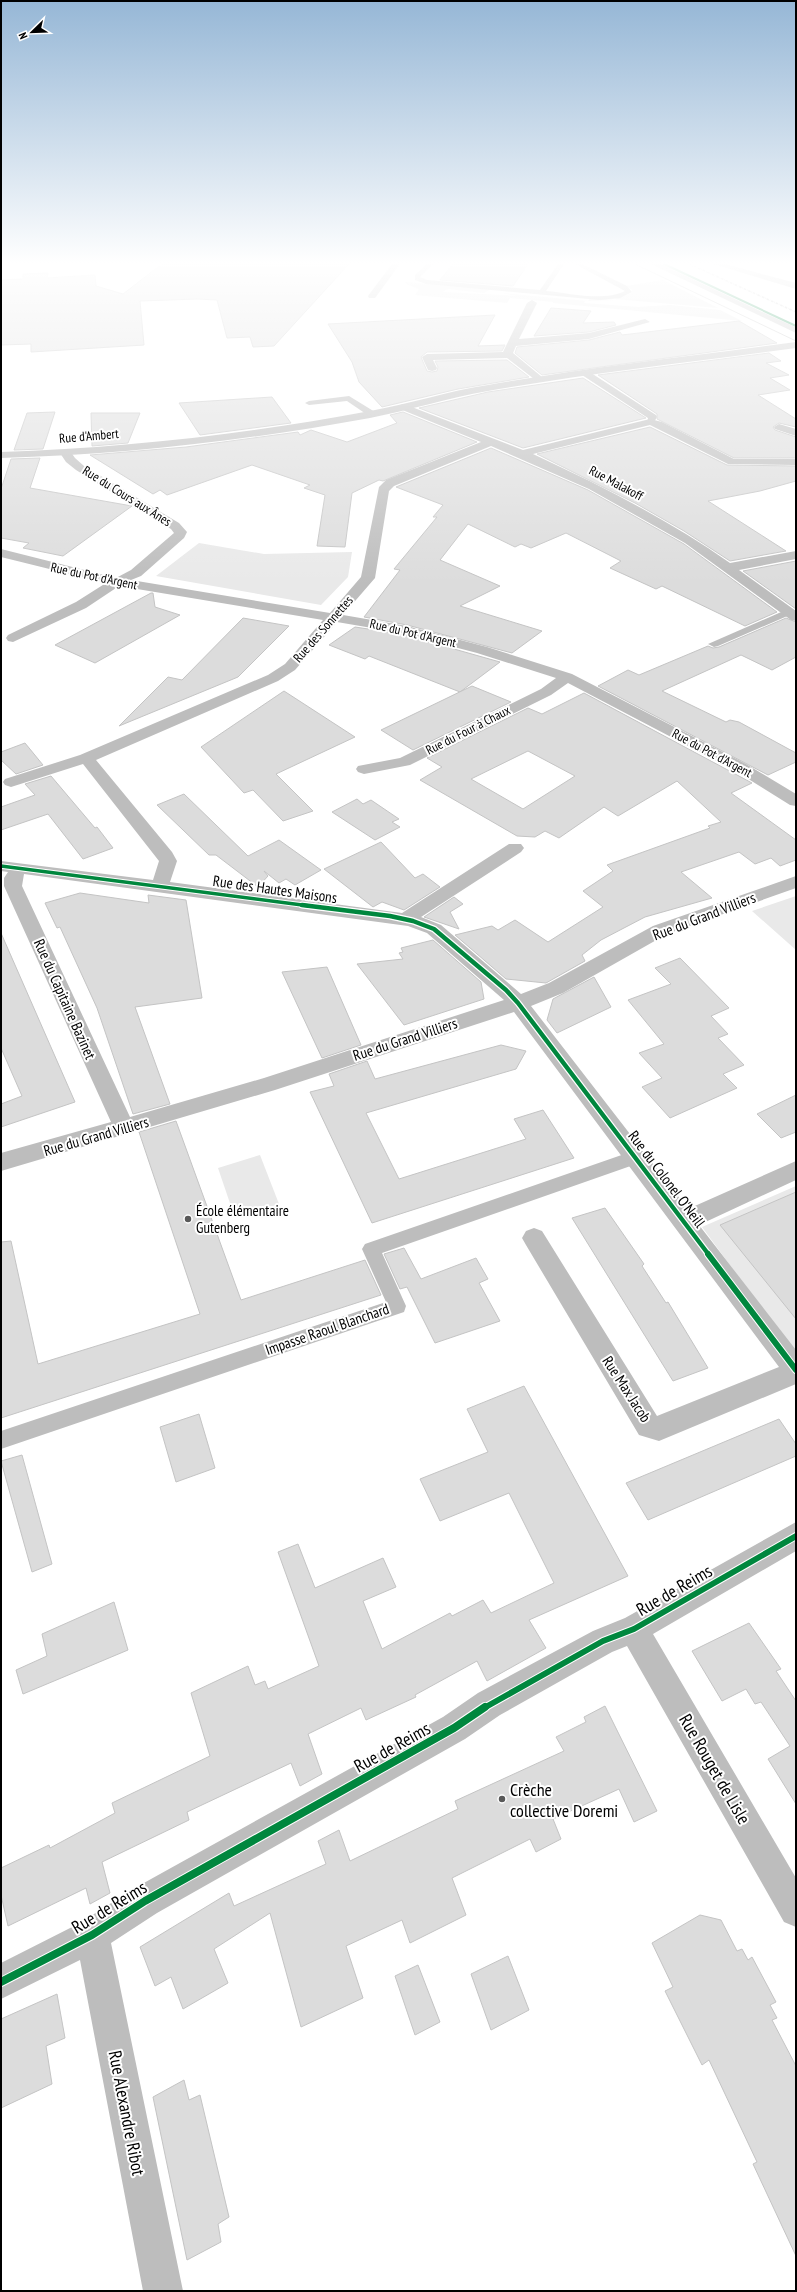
<svg xmlns="http://www.w3.org/2000/svg" width="797" height="2292" font-family="'PT Sans Narrow',sans-serif">
<style>
.green{fill:#e9e9e9}
.building{fill:#dcdcdc;stroke:#c4c4c4;fill-rule:evenodd}
.lines{fill:none;stroke-linecap:round;stroke-linejoin:round}
.service{fill:#bdbdbd;fill-rule:evenodd}
.minor{fill:#bdbdbd;fill-rule:evenodd}
.tertiary{fill:#bdbdbd;fill-rule:evenodd}
.secondary{fill:#c0c0c0;fill-rule:evenodd}
.tram{stroke:#bdbdbd;stroke-width:1}
.rail{stroke:#bdbdbd;stroke-width:1.5;stroke-dasharray:2.5 1 0.5 1;stroke-linecap:butt}
.cycleway-far4-casing{stroke:#fff;stroke-width:3}
.cycleway-far3-casing{stroke:#fff;stroke-width:5.5}
.cycleway-far2-casing{stroke:#fff;stroke-width:7}
.cycleway-far1-casing{stroke:#fff;stroke-width:8}
.cycleway-casing{stroke:#fff;stroke-width:10}
.cycleway-far4{stroke:#00873e;stroke-width:2}
.cycleway-far3{stroke:#00873e;stroke-width:3.5}
.cycleway-far2{stroke:#00873e;stroke-width:4.5}
.cycleway-far1{stroke:#00873e;stroke-width:6}
.cycleway{stroke:#00873e;stroke-width:8}
.poi-dot{fill:#595959;stroke:#fff;stroke-width:1.5}
.labels{text-anchor:middle;dominant-baseline:central;stroke-width:4;stroke-linejoin:round;paint-order:stroke}
.far-street-label{font-size:13px;fill:#000;stroke:#fff}
.street-label{font-size:15px;fill:#000;stroke:#fff}
.poi-label{font-size:15px;fill:#000;stroke:#fff;text-anchor:start}
.near-street-label{font-size:18px;fill:#000;stroke:#fff}
.near-poi-label{font-size:18px;fill:#000;stroke:#fff;text-anchor:start}
</style>
<rect width="100%" height="100%" fill="#fff"/>
<g class="green">
<polygon points="663,280 718,308 614,299 632,293 632,290 626,286"/>
<polygon points="405,282 491,289 484,293 448,289 442,292 518,296 501,293 588,301 590,298 615,300 585,301 584,303 638,307 670,305 720,310 742,321 553,303 553,302 510,298 507,303 415,295 419,289 408,285"/>
<polygon points="199,543 264,554 352,552 348,577 321,605 156,576"/>
<polygon points="796,896 796,950 752,911"/>
<polygon points="260,1155 279,1204 235,1218 218,1168"/>
<polygon points="796,1186 796,1355 702,1227"/>
</g>
<g class="building">
<polygon points="162,264 349,264 274,346 253,347 250,337 227,338 217,300 197,299 140,301 144,345 31,352 31,344 1,345 1,280 23,279 23,274 48,273 47,278 95,275 96,286 123,294"/>
<polygon points="453,264 528,264 513,286 440,280"/>
<polygon points="551,308 591,311 583,323 614,322 616,325 589,332 534,336"/>
<polygon points="495,315 478,346 505,345 502,351 427,352 421,357 427,371 432,372 437,371 438,367 435,361 507,360 529,377 458,389 382,407 359,382 352,362 328,324"/>
<polygon points="739,321 777,343 542,375 515,353 517,347 589,340 620,332 622,335"/>
<polygon points="769,353 781,361 766,363 789,375 770,378 790,390 758,395 796,419 796,427 779,423 773,427 775,430 796,437 796,458 734,458 657,419 657,414 598,375"/>
<polygon points="583,378 646,418 523,448 419,408 488,392"/>
<polygon points="272,397 291,423 200,435 179,403"/>
<polygon points="55,412 43,449 14,450 27,413"/>
<polygon points="403,412 477,442 383,481 379,480 352,493 345,547 317,546 325,495 304,488 310,485 252,465 167,495 160,490 153,494 90,455 186,447 298,432 300,435 311,430 347,442 397,423 390,415"/>
<polygon points="91,413 140,413 128,443 92,446"/>
<polygon points="650,427 727,465 796,466 796,481 760,491 708,501 786,551 730,561 684,531 635,503 537,454"/>
<polygon points="491,448 588,490 684,544 777,612 745,626 662,586 656,589 610,568 621,561 566,533 531,548 521,544 515,547 468,524 440,560 500,586 460,606 542,631 512,653 407,625 364,617 400,570 394,569 437,517 433,517 443,505 396,487"/>
<polygon points="40,458 30,488 132,506 63,556 23,548 29,543 1,538 1,489 11,459"/>
<polygon points="796,561 796,609 743,571"/>
<polygon points="151,593 153,593 155,607 180,615 95,663 55,645"/>
<polygon points="243,618 289,626 238,677 119,726 168,677 182,680"/>
<polygon points="786,618 796,622 796,657 772,670 741,655 662,691 726,722 730,720 739,722 796,753 796,762 768,775 598,686 628,670 639,675 708,646 713,648 719,647"/>
<polygon points="355,627 401,634 500,662 460,692 369,656 365,659 329,645"/>
<polygon points="472,686 511,702 413,750 381,730"/>
<polygon points="284,691 355,737 276,774 313,811 283,821 253,790 244,793 201,747"/>
<path d="M584,693L752,783L731,793L796,840V860L780,866L771,858L755,864L739,852L681,872L712,898L645,917L601,940L582,955L585,961L546,983L506,979L455,935L492,926L498,930L515,920L548,942L603,907L583,891L613,871L607,865L710,828L708,826L721,822L677,781L618,816L604,807L559,838L545,831L535,837L517,836L420,780L442,767L427,758L528,708L542,714ZM528,751L575,776L523,809L471,779Z"/>
<polygon points="25,743 43,765 16,774 1,760 1,752"/>
<polygon points="51,776 95,828 97,827 113,848 83,859 48,814 1,830 1,807 35,795 25,784"/>
<polygon points="184,794 248,856 279,840 321,870 295,885 286,879 279,883 264,871 268,876 258,887 216,855 209,855 157,805"/>
<polygon points="357,799 363,804 371,800 399,819 392,822 400,827 375,840 332,812"/>
<polygon points="381,842 415,878 423,874 440,887 404,910 382,902 373,907 324,869"/>
<polygon points="80,893 149,903 148,895 186,900 202,998 135,1007 170,1104 133,1114 97,1008 60,927 57,928 45,903"/>
<polygon points="454,897 463,904 450,912 459,929 424,917"/>
<polygon points="1,933 75,1102 1,1127 1,1104 22,1096 1,1048"/>
<polygon points="433,940 481,982 484,999 404,1025 357,964 403,959 399,953 403,952 401,948"/>
<polygon points="680,958 729,1008 711,1016 728,1034 718,1038 744,1065 723,1074 737,1088 670,1118 642,1087 662,1078 639,1053 664,1044 628,1000 671,984 655,968"/>
<polygon points="327,967 361,1045 322,1058 282,972"/>
<polygon points="594,977 611,1007 557,1033 547,1020 553,999"/>
<polygon points="501,1045 526,1051 516,1069 366,1113 399,1179 526,1139 514,1119 543,1110 574,1158 372,1223 310,1092 334,1086 329,1074 367,1061 375,1079"/>
<polygon points="796,1095 796,1132 781,1138 757,1114"/>
<polygon points="176,1121 241,1300 365,1260 381,1295 1,1418 1,1242 11,1241 38,1364 200,1314 139,1132"/>
<polygon points="796,1192 796,1319 720,1225"/>
<polygon points="605,1208 644,1264 642,1266 666,1303 668,1302 708,1368 673,1381 572,1218"/>
<polygon points="404,1248 421,1279 476,1258 488,1279 479,1283 500,1321 435,1343 407,1287 400,1289 384,1254"/>
<polygon points="524,1386 628,1576 529,1620 546,1648 487,1681 477,1661 415,1695 416,1697 366,1720 361,1708 308,1734 322,1774 300,1786 291,1763 187,1812 189,1820 102,1862 110,1893 90,1904 86,1888 8,1926 1,1895 1,1868 49,1845 50,1848 115,1813 112,1803 210,1756 191,1693 248,1666 255,1685 265,1681 268,1689 319,1666 278,1552 298,1544 315,1588 383,1558 396,1587 363,1601 382,1649 450,1613 452,1616 483,1600 491,1613 554,1583 509,1493 440,1521 420,1479 488,1452 467,1409"/>
<polygon points="199,1414 215,1468 176,1482 160,1427"/>
<polygon points="779,1419 796,1444 796,1456 648,1520 626,1483"/>
<polygon points="22,1455 52,1564 32,1572 1,1461"/>
<polygon points="114,1602 128,1650 23,1694 16,1670 47,1656 42,1634"/>
<polygon points="749,1623 781,1669 776,1671 796,1701 796,1804 768,1759 790,1746 761,1702 755,1704 746,1689 722,1701 692,1651"/>
<polygon points="605,1706 657,1811 634,1822 619,1789 553,1819 561,1839 536,1852 530,1839 452,1878 466,1915 410,1943 402,1920 346,1946 363,1998 301,2027 270,1913 214,1949 228,1983 183,2009 171,1977 155,1986 140,1947 229,1893 234,1906 326,1864 318,1841 339,1830 350,1861 458,1809 455,1801 564,1751 556,1737 586,1722 584,1717"/>
<polygon points="700,1915 721,1920 737,1951 742,1949 748,1960 752,1957 776,2002 770,2005 777,2018 772,2020 796,2066 796,2256 753,2164 757,2162 709,2060 702,2065 665,1991 673,1987 652,1943"/>
<polygon points="508,1956 529,2010 491,2030 471,1974"/>
<polygon points="418,1965 440,2022 415,2035 395,1976"/>
<polygon points="57,1994 65,2038 46,2046 52,2084 1,2108 1,2019"/>
<polygon points="184,2080 189,2100 200,2095 229,2217 218,2224 221,2242 187,2260 153,2097"/>
</g>
<g class="lines">
<g class="service">
<path d="M427,264H433L420,277L427,280L540,290L558,264H564L546,291C570,293 602,302 625,291L575,264H582L627,286L632,292L620,298L600,300L426,284L415,280V275Z"/>
<polygon points="582,371 588,371 656,415 657,417 653,424 647,424 648,418 582,375"/>
<polygon points="349,396 375,412 375,416 369,416 347,401 309,405 305,403 309,401"/>
<polygon points="788,609 793,612 792,614 718,646 714,647 708,644"/>
<polygon points="636,1150 642,1152 645,1157 642,1162 382,1253 406,1306 404,1312 1,1449 1,1431 386,1302 362,1249 365,1244"/>
</g>
<g class="minor">
<polygon points="392,264 400,264 375,298 369,298 368,296"/>
<polygon points="532,300 537,303 519,339 589,333 645,319 650,322 589,339 516,346 513,353 542,377 542,381 538,382 507,358 433,360 437,368 436,370 432,371 428,370 422,357 427,354 503,352 527,303"/>
<path d="M404,404L523,450L650,419L662,422L734,459H796V465L728,464L650,425L533,454C602,486 669,520 730,563L796,551V559L739,570L796,611V621L791,620L685,543L589,489L491,446L394,486L389,491L375,578L343,615L407,626L487,647L572,674L746,764L796,794V806L790,805L734,770L568,683L551,695L410,765L364,774L358,772L356,769L358,766L400,758L541,689L556,678L477,653L401,633L337,622L295,670L278,681L96,760L172,852L177,861L170,882L402,913L509,844H521L524,848L521,852L421,917L441,925L521,994L549,983L653,926L796,876V888L667,934L563,993L531,1006L688,1209L796,1161V1180L699,1225L796,1350V1384L659,1441L639,1435L526,1245L522,1238L526,1231L534,1228L542,1231L657,1416L779,1367L514,1012L275,1090L1,1171V1153L111,1122L4,886V878L8,872L1,871V861L153,880L159,861L83,764L11,787L5,785L3,782L5,779L80,755L268,675L285,664L323,620L119,586L86,608L13,642L8,641L6,638L8,635L76,602L106,583L1,557V549L116,578L131,570L174,533L171,529L76,470L66,462L60,453L66,450L70,451L75,458L84,466L179,523L187,532L184,538L141,576L131,580L330,613L361,577L379,487L386,480L481,442L400,409V405ZM24,874L408,926L427,933L504,1000L264,1078L130,1117L22,886Z"/>
<polygon points="779,424 796,429 796,436 775,429 774,427"/>
<polygon points="796,1522 796,1551 653,1634 796,1878 796,1927 784,1922 627,1646 612,1652 500,1715 465,1739 157,1913 111,1943 183,2291 143,2291 80,1960 1,1999 1,1963 80,1923 133,1889 443,1717 478,1693 593,1631 625,1618"/>
</g>
<g class="tertiary">
<polygon points="713,264 725,264 796,283 796,289"/>
<path d="M796,342V348C693,362 590,373 488,391C448,398 410,410 370,418C249,440 124,455 1,458V452C124,448 248,434 370,411C410,404 448,391 488,385C590,367 693,356 796,342Z"/>
</g>
<polygon class="secondary" points="651,264 661,264 796,326 796,333"/>
<polyline class="tram" points="635,264 796,341"/>
<polyline class="rail" points="689,264 796,312"/>
<defs>
<polyline id="cycleway-far4" points="664,264 796,326"/>
<polyline id="cycleway-far3" points="1,866 310,906"/>
<polyline id="cycleway-far2" points="302,905 390,916 413,921 434,929 506,990 518,1003 709,1255"/>
<g id="cycleway-far1">
<polyline points="708,1254 796,1370"/>
<polyline points="484,1708 603,1641 634,1629 796,1536"/>
</g>
<polyline id="cycleway" points="1,1982 92,1935 145,1901 454,1728 485,1707"/>
</defs>
<use href="#cycleway-far4" class="cycleway-far4-casing"/>
<use href="#cycleway-far3" class="cycleway-far3-casing"/>
<use href="#cycleway-far2" class="cycleway-far2-casing"/>
<use href="#cycleway-far1" class="cycleway-far1-casing"/>
<use href="#cycleway" class="cycleway-casing"/>
<use href="#cycleway-far4" class="cycleway-far4"/>
<use href="#cycleway-far3" class="cycleway-far3"/>
<use href="#cycleway-far2" class="cycleway-far2"/>
<use href="#cycleway-far1" class="cycleway-far1"/>
<use href="#cycleway" class="cycleway"/>
</g>
<linearGradient id="sky" x2="0" y2="1"><stop stop-color="#96b7d6"/><stop offset="0.45" stop-color="#fff"/><stop offset="1" stop-color="#fff" stop-opacity="0"/></linearGradient>
<rect width="797" height="584" fill="url(#sky)"/>
<g class="poi-dot">
<circle cx="188" cy="1219" r="4"/>
<circle cx="502" cy="1799" r="4"/>
</g>
<g class="labels">
<g class="far-street-label">
<text transform="translate(89 436) rotate(-5)">Rue d'Ambert</text>
<text transform="translate(616 483) rotate(28)">Rue Malakoff</text>
<text transform="translate(127 496) rotate(32)">Rue du Cours aux Ânes</text>
<text transform="translate(94 576) rotate(12)">Rue du Pot d'Argent</text>
<text transform="translate(323 629) rotate(-49)">Rue des Sonnettes</text>
<text transform="translate(413 633) rotate(13)">Rue du Pot d'Argent</text>
<text transform="translate(468 730) rotate(-27)">Rue du Four à Chaux</text>
<text transform="translate(712 753) rotate(28)">Rue du Pot d'Argent</text>
</g>
<g class="street-label">
<text transform="translate(275 889) rotate(8)">Rue des Hautes Maisons</text>
<text transform="translate(704 916) rotate(-21)">Rue du Grand Villiers</text>
<text transform="translate(65 999) rotate(66)">Rue du Capitaine Bazinet</text>
<text transform="translate(405 1039) rotate(-18)">Rue du Grand Villiers</text>
<text transform="translate(96 1136) rotate(-16)">Rue du Grand Villiers</text>
<text transform="translate(667 1179) rotate(53)">Rue du Colonel O'Neill</text>
<text transform="translate(327 1329) rotate(-19)">Impasse Raoul Blanchard</text>
<text transform="translate(627 1389) rotate(57)">Rue Max Jacob</text>
</g>
<g class="poi-label">
<text x="196" y="1210">École élémentaire<tspan x="196" dy="17">Gutenberg</tspan></text>
</g>
<g class="near-street-label">
<text transform="translate(674 1590) rotate(-30)">Rue de Reims</text>
<text transform="translate(392 1747) rotate(-29)">Rue de Reims</text>
<text transform="translate(715 1769) rotate(60)">Rue Rouget de Lisle</text>
<text transform="translate(109 1907) rotate(-31)">Rue de Reims</text>
<text transform="translate(127 2113) rotate(79)">Rue Alexandre Ribot</text>
</g>
<g class="near-poi-label">
<text x="510" y="1789">Crèche<tspan x="510" dy="21">collective Doremi</tspan></text>
</g>
</g>
<rect width="797" height="2292" fill="none" stroke="#000000" stroke-width="4"/>
<g transform="translate(32 32) rotate(247)" stroke="#ffffff" stroke-width="3" paint-order="stroke">
<path d="M0-3L7 15L0 10L-7 15Z" fill="#000000"/>
<text y="-6" font-size="11" font-weight="bold" text-anchor="middle" fill="#000000">N</text>
</g>
</svg>
